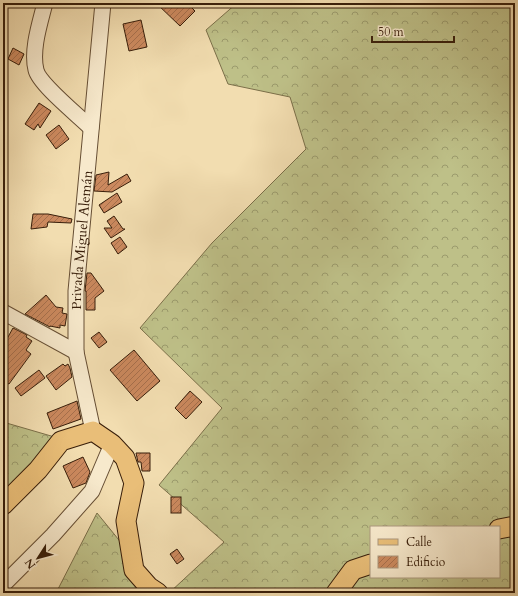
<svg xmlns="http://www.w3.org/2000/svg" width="518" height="596" font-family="Cardo,serif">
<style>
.forest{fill:url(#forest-crowns);stroke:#7b6f49;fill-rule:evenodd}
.building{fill:url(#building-hatch);stroke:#381e0a}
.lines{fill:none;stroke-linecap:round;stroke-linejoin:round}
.minor-casing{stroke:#664e34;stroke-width:17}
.major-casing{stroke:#381e0a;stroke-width:21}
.minor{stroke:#f7e9cc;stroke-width:15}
.major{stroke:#e9be78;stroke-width:19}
.labels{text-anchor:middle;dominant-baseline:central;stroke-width:4;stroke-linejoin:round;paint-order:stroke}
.street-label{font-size:14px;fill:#381e0a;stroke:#f7e9cc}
</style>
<defs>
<pattern id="forest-crowns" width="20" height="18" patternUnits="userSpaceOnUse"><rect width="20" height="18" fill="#bec088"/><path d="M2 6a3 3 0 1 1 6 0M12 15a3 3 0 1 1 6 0" fill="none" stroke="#9b9b6d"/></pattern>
<pattern id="building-hatch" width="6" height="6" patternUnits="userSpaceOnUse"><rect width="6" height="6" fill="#cb895e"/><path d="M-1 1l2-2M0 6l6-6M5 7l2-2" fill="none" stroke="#a66f4c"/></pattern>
</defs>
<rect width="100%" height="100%" fill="#f2ddb0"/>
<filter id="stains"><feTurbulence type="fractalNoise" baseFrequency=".005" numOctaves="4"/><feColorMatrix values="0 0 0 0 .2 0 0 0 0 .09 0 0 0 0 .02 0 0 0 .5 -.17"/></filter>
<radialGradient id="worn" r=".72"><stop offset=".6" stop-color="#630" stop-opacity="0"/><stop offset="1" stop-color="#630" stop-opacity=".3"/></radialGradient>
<g class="forest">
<path d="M237,3H515V593H169L224,542L159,485L222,408L140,328L212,243L306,149L290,97L228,84L206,30ZM371,527H499V577H371Z"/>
<polygon points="3,422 58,438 3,491"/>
<polygon points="97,513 162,593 56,593"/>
</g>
<g class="building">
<polygon points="156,3 187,3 195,11 180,26"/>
<polygon points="141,20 147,47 129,51 123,24"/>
<polygon points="13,48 24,54 19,65 8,59"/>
<polygon points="39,103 51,111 40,128 38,124 34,130 25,124"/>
<polygon points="59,125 69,139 56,149 46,135"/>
<polygon points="109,172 108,185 127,174 131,181 112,192 94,191 96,175"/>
<polygon points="117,193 122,202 104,213 99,205"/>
<polygon points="33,214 48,214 72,219 71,223 48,222 47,227 31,229"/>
<polygon points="114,216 123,229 125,229 111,238 104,228 112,228 107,221"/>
<polygon points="120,237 127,247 118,254 111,243"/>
<polygon points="87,273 91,273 104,291 95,298 95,310 86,310 86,291 85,291"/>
<polygon points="46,295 56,307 63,308 62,313 67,314 65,326 60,325 60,328 50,326 50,327 25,314"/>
<polygon points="13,328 27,335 26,337 32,341 26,350 31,354 9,384 3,381 3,346"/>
<polygon points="99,332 107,342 99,348 91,338"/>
<polygon points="134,350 160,381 137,401 110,370"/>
<polygon points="63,364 65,366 68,364 70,368 72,377 56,390 46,376"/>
<polygon points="39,370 45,378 21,396 15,388"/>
<polygon points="190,391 202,402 186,419 175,408"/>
<polygon points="77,401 81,419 53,429 47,413"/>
<polygon points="136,453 150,453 150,471 142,471 141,462 138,462"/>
<polygon points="83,457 90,472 86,483 73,488 63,466"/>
<rect x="171" y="497" width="10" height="16"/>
<polygon points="177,549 184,559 177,564 170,554"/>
</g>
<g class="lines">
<defs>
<g id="minor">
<path d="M45,3C40,23 31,50 36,70C39,84 79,116 91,128"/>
<polyline points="3,312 76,352"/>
<path id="s1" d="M93,431L76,352V291L103,3"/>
<polyline points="3,585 53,535 92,491 112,444"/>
</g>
<g id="major">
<polyline points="3,505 38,470 61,441 93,431 112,444 125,458 134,483 126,521 134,570 149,587 158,593"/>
<polyline points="499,529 515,526"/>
<polyline points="336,593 353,570 371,564"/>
</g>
</defs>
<use href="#minor" class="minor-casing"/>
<use href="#major" class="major-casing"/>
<use href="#minor" class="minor"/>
<use href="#major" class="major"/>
</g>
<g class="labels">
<g class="street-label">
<text stroke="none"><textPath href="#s1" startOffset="193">Privada Miguel Alemán</textPath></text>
</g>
</g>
<rect width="518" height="596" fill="none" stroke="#f2ddb0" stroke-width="16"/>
<rect x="4" y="4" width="510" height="588" fill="none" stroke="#381e0a" stroke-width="2"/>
<rect x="8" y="8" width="502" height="580" fill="none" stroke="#381e0a"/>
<rect x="370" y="526" width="130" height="52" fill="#f7e9cc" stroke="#ab987e"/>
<rect x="378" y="539" width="20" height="6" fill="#e9be78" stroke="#ab987e"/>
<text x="406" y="546" font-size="12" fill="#381e0a">Calle</text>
<rect x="378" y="556" width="20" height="12" fill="url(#building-hatch)" stroke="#ab987e"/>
<text x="406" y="566" font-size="12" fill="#381e0a">Edificio</text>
<g transform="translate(38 558) rotate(234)" stroke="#f7e9cc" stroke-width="3" paint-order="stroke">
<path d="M0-3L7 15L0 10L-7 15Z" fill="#381e0a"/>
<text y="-6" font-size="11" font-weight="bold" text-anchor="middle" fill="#381e0a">N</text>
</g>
<path d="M372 36v6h82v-6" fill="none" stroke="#381e0a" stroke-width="2"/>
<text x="378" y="36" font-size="12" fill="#381e0a" stroke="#f7e9cc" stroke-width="3" paint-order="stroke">50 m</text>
<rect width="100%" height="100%" filter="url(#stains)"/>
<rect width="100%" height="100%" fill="url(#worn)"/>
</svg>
